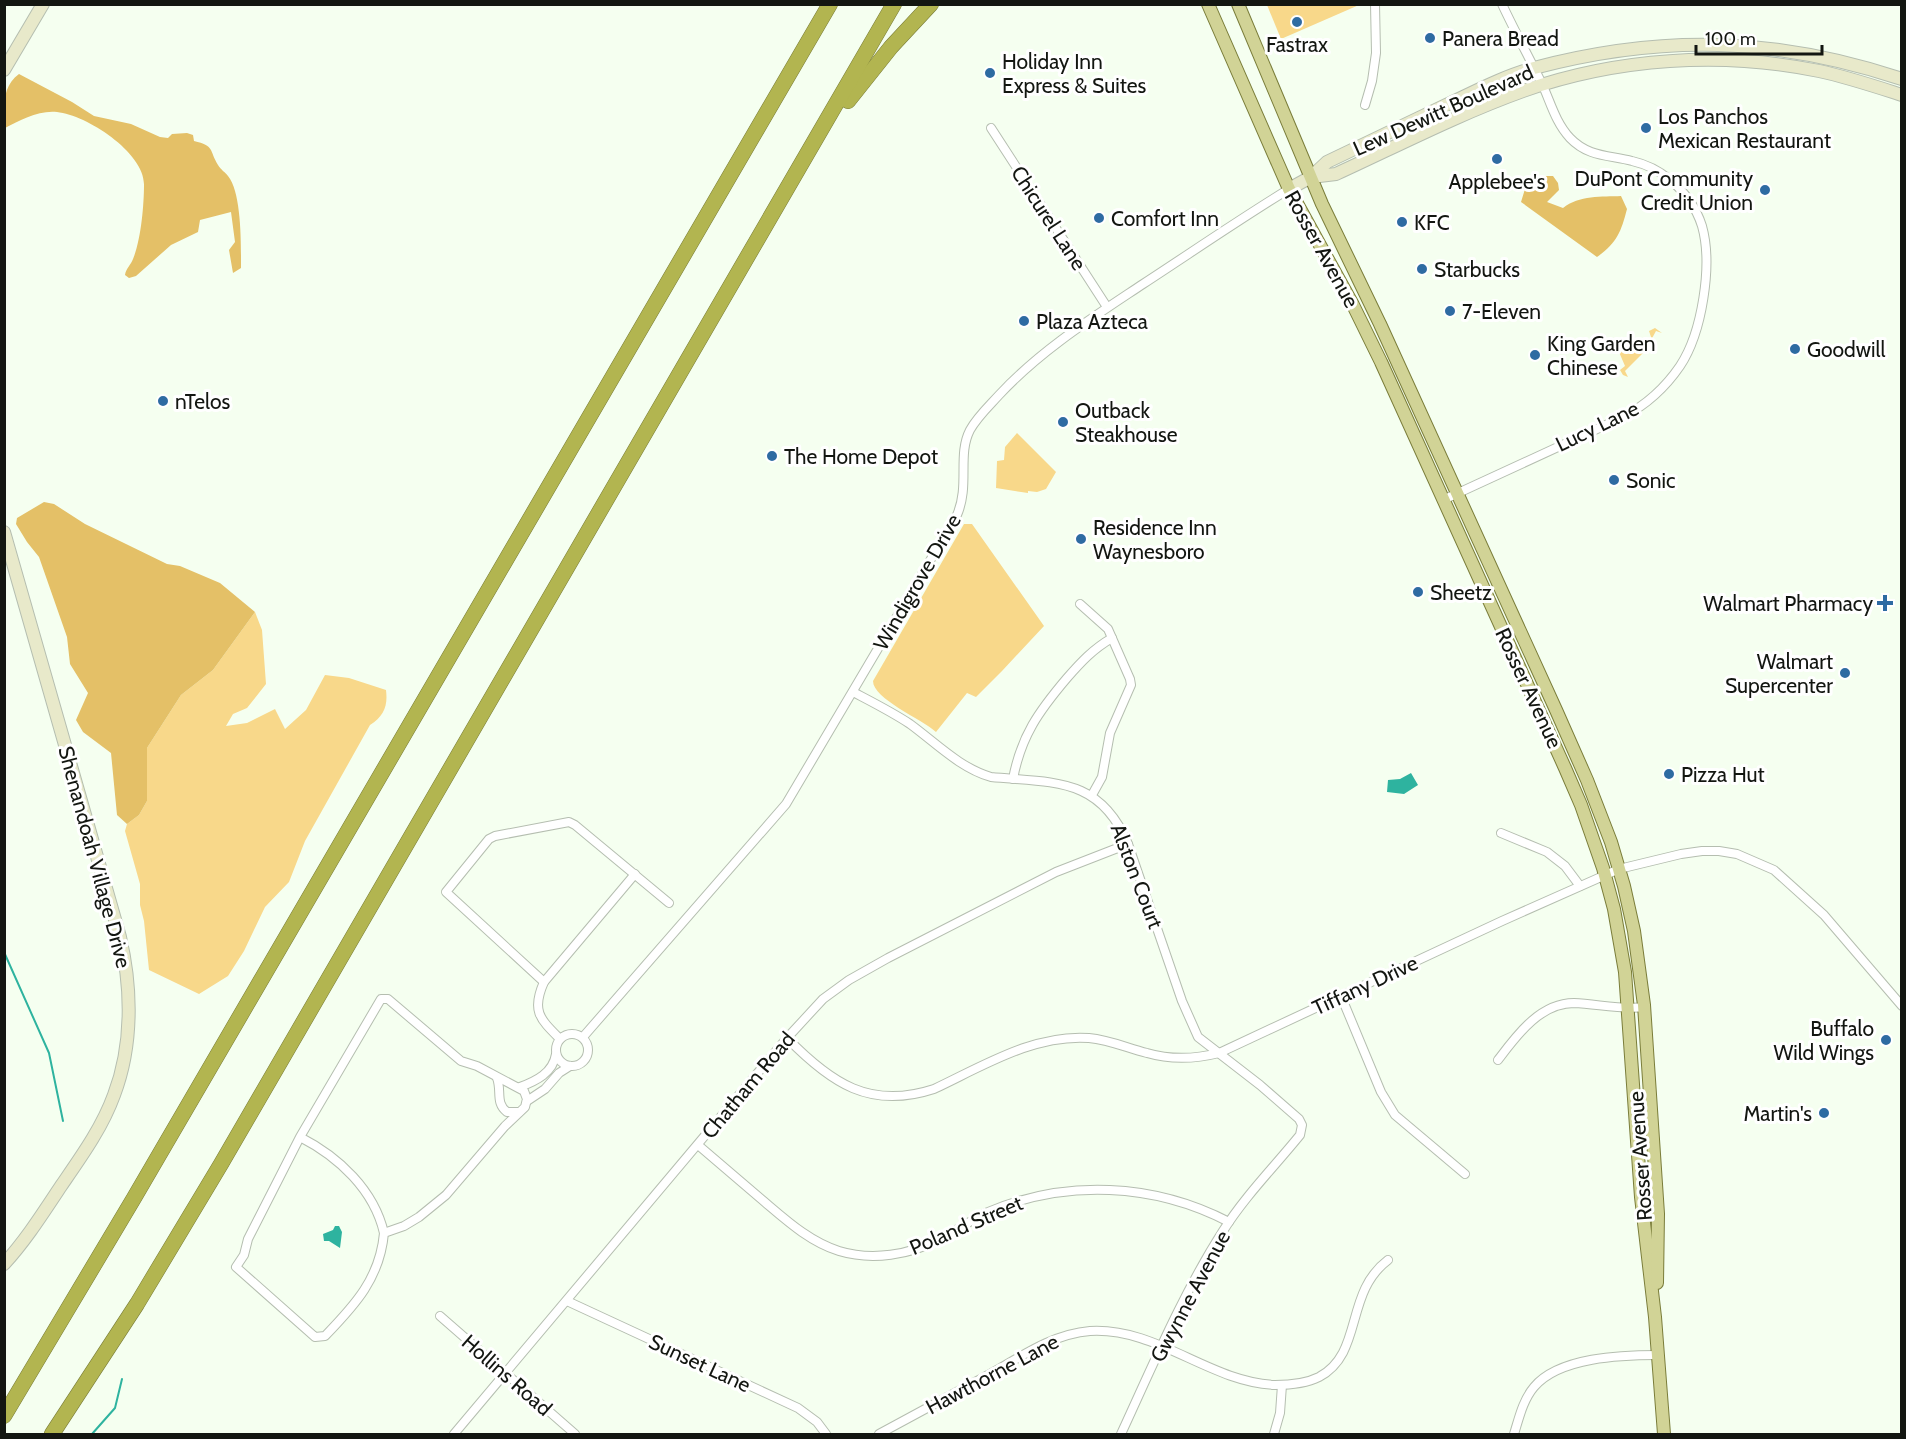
<svg xmlns="http://www.w3.org/2000/svg" width="1906" height="1439" font-family="Cabin,sans-serif">
<style>
.green{fill:#f8d88a}
.forest{fill:#e4c067}
.water{fill:#2eb39f}
.lines{fill:none;stroke-linecap:round;stroke-linejoin:round}
.stream{stroke:#2eb39f;stroke-width:2}
.street-casing{stroke:#b5beb0;stroke-width:10}
.secondary-casing{stroke:#b5beb0;stroke-width:14}
.primary-casing{stroke:#7a7d3a;stroke-width:14}
.highway-casing{stroke:#7a7d3a;stroke-width:16}
.street{stroke:#fff;stroke-width:8}
.secondary{stroke:#e8e9ca;stroke-width:12}
.primary{stroke:#d1d396;stroke-width:12}
.highway{stroke:#b2b550;stroke-width:15}
.poi-dot{fill:#2e6ba2;stroke:#fff;stroke-width:2}
.labels{text-anchor:middle;dominant-baseline:central;stroke-width:6;stroke-linejoin:round;paint-order:stroke}
.poi-label{font-size:21px;fill:#131611;stroke:#fff;text-anchor:start}
.street-label{font-size:21px;fill:#131611;stroke:#fff}
</style>
<rect width="100%" height="100%" fill="#f5fff0"/>
<g class="green">
<polygon points="1267,5 1359,5 1281,39"/>
<polygon points="1655,328 1662,333 1656,331 1645,351 1625,371 1628,377 1623,375 1620,370 1625,366 1619,352 1651,337 1649,331"/>
<polygon points="1017,433 1056,472 1046,489 1037,492 1028,491 1028,493 996,488 997,461 1004,460 1005,447"/>
<path d="M964,524H972L1044,626L1002,671L976,697L967,693L936,732C922,719 873,699 873,681Z"/>
<path d="M255,612L262,630L266,684L247,708L233,714L226,726L247,723L275,709L285,729L306,710L325,675L349,678L386,690C388,706 384,716 370,725L305,841L289,882L265,907L244,951L228,976L199,994L149,970L144,921L140,905V884L125,831L127,824L139,815L147,801V748L181,695L213,670Z"/>
</g>
<g class="forest">
<path d="M19,74L72,102L94,116L131,124L160,137L168,138L172,134L187,133L193,135L194,141C215,146 209,150 218,165C221,170 225,172 228,176C242,193 241,246 241,268L233,273L229,250L235,242L231,212L200,220L198,232L171,245L136,276L129,278L125,275C126,268 131,265 133,259C141,240 144,205 144,185C145,153 87,115 57,112C39,110 20,120 5,128C4,109 1,87 19,74Z"/>
<path d="M1546,176H1553L1558,183L1559,190L1547,202L1563,208C1579,195 1602,197 1621,196L1627,209C1621,232 1617,243 1597,257L1521,202L1525,189Z"/>
<polygon points="44,502 54,504 85,524 167,564 180,566 220,583 255,612 213,670 181,695 147,748 147,801 139,815 127,824 117,815 111,753 83,732 76,720 88,693 70,664 67,637 39,557 27,542 16,524 17,518"/>
</g>
<g class="water">
<polygon points="1411,773 1418,785 1404,794 1387,792 1388,780 1400,779"/>
<polygon points="335,1226 339,1226 342,1232 340,1248 329,1241 324,1241 323,1234 333,1230"/>
</g>
<g class="lines">
<g class="stream">
<polyline points="4,952 49,1053 63,1121"/>
<polyline points="92,1434 115,1408 122,1379"/>
</g>
<defs>
<g id="street">
<polyline points="1365,105 1372,81 1376,53 1375,4"/>
<polyline points="991,128 1107,307"/>
<path d="M1443,500L1623,417C1646,405 1665,388 1680,366C1702,333 1713,265 1702,226C1696,207 1684,191 1669,179C1658,170 1645,164 1632,161C1609,155 1588,157 1570,138C1556,123 1551,104 1543,86C1530,59 1515,32 1502,4"/>
<polyline points="1080,604 1108,629 1130,679 1131,685 1110,733 1102,777 1092,795"/>
<path d="M853,692C872,702 892,712 910,724C936,743 960,768 991,777C1054,783 1100,777 1128,844L1182,1001L1198,1037L1260,1085L1299,1119L1302,1125L1300,1135C1275,1166 1245,1196 1223,1231C1182,1295 1153,1365 1121,1434"/>
<path d="M1013,779C1021,736 1039,711 1067,678C1081,662 1093,649 1112,638"/>
<polyline points="1501,833 1547,852 1565,866 1580,886"/>
<polyline points="544,982 446,892 489,839 495,836 569,822 575,825 669,903"/>
<polyline points="1341,996 1381,1092 1395,1115 1465,1174"/>
<circle cx="572" cy="1050" r="16"/>
<path d="M583,1037L786,804L957,515C970,485 957,455 970,430C977,417 989,406 999,395C1041,350 1092,318 1143,284C1192,252 1240,219 1289,189"/>
<path d="M787,1038C831,1083 870,1110 934,1089C983,1066 1034,1034 1089,1038C1110,1040 1127,1048 1147,1053C1171,1060 1195,1059 1219,1053L1502,921L1619,869L1681,854L1702,851H1719L1737,854L1774,870L1824,915L1902,1006"/>
<path d="M560,1039C540,1019 531,1011 544,982L635,874"/>
<path d="M1498,1060C1517,1035 1540,1003 1574,1003C1598,1004 1621,1010 1645,1007"/>
<path d="M497,1078C502,1091 495,1103 507,1112H519"/>
<path d="M520,1087C536,1081 553,1073 556,1054"/>
<polyline points="527,1101 545,1089 559,1073 570,1066"/>
<path d="M300,1137L381,999H388L461,1061L477,1066L524,1091L527,1099L525,1107L505,1126L446,1195L419,1217L404,1226L384,1233C380,1278 355,1305 325,1336L315,1337L236,1267L244,1255L248,1239L300,1137C339,1157 374,1190 384,1233"/>
<path d="M698,1145C719,1163 739,1180 760,1198C785,1219 808,1241 839,1251C872,1261 910,1255 940,1239C956,1231 971,1220 988,1212C1066,1179 1154,1183 1229,1222"/>
<polyline points="567,1301 798,1408 817,1422 826,1434"/>
<polyline points="440,1316 575,1434"/>
<polyline points="454,1434 787,1038 823,999 849,980 888,958 1056,872 1128,844"/>
<path d="M879,1434C916,1414 953,1394 990,1374C1022,1356 1053,1334 1090,1331C1157,1327 1209,1382 1275,1385C1290,1385 1305,1384 1319,1377C1364,1353 1344,1293 1388,1260"/>
<polyline points="1274,1434 1280,1413 1282,1385"/>
<path d="M1514,1434C1519,1418 1523,1400 1534,1387C1559,1357 1622,1355 1658,1355"/>
</g>
<g id="secondary">
<polyline points="4,70 43,4"/>
<path d="M1311,177L1336,174C1397,146 1459,114 1523,91C1617,58 1721,51 1819,71C1847,77 1874,86 1902,95"/>
<path d="M1289,189L1311,177L1327,162C1367,143 1406,124 1446,105C1474,92 1504,76 1534,68C1663,34 1775,37 1902,79"/>
<path d="M4,532L120,937C132,988 133,1045 114,1095C102,1128 81,1157 61,1186C43,1213 26,1240 4,1264"/>
</g>
<g id="primary">
<polyline points="1208,4 1289,189 1353,305 1381,362 1565,768 1581,805 1603,868 1614,909 1625,972 1641,1197 1655,1317 1664,1434"/>
<polyline points="1238,4 1322,204 1380,324 1556,710 1587,780 1611,842 1624,886 1634,931 1644,1005 1658,1214 1657,1283"/>
</g>
<g id="highway">
<polyline points="848,101 891,47 931,4"/>
<polyline points="4,1416 134,1198 830,4"/>
<polyline points="52,1434 137,1304 221,1164 894,4"/>
</g>
</defs>
<use href="#street" class="street-casing"/>
<use href="#secondary" class="secondary-casing"/>
<use href="#primary" class="primary-casing"/>
<use href="#highway" class="highway-casing"/>
<use href="#street" class="street"/>
<use href="#secondary" class="secondary"/>
<use href="#primary" class="primary"/>
<use href="#highway" class="highway"/>
</g>
<g class="poi-dot">
<circle cx="1297" cy="22" r="6"/>
<circle cx="1430" cy="38" r="6"/>
<circle cx="990" cy="73" r="6"/>
<circle cx="1646" cy="128" r="6"/>
<circle cx="1497" cy="159" r="6"/>
<circle cx="1765" cy="190" r="6"/>
<circle cx="1099" cy="218" r="6"/>
<circle cx="1402" cy="222" r="6"/>
<circle cx="1422" cy="269" r="6"/>
<circle cx="1450" cy="311" r="6"/>
<circle cx="1024" cy="321" r="6"/>
<circle cx="1795" cy="349" r="6"/>
<circle cx="1535" cy="355" r="6"/>
<circle cx="163" cy="401" r="6"/>
<circle cx="1063" cy="422" r="6"/>
<circle cx="772" cy="456" r="6"/>
<circle cx="1614" cy="480" r="6"/>
<circle cx="1081" cy="539" r="6"/>
<circle cx="1418" cy="592" r="6"/>
<path d="M1882 594h6v6h6v6h-6v6h-6v-6h-6v-6h6z"/>
<circle cx="1845" cy="673" r="6"/>
<circle cx="1669" cy="774" r="6"/>
<circle cx="1886" cy="1040" r="6"/>
<circle cx="1824" cy="1113" r="6"/>
</g>
<g class="labels">
<g class="poi-label">
<text x="1442" y="38">Panera Bread</text>
<text x="1297" y="44" text-anchor="middle">Fastrax</text>
<text x="1002" y="61">Holiday Inn<tspan x="1002" dy="24">Express &amp; Suites</tspan></text>
<text x="1658" y="116">Los Panchos<tspan x="1658" dy="24">Mexican Restaurant</tspan></text>
<text x="1753" y="178" text-anchor="end">DuPont Community<tspan x="1753" dy="24">Credit Union</tspan></text>
<text x="1497" y="181" text-anchor="middle">Applebee's</text>
<text x="1111" y="218">Comfort Inn</text>
<text x="1414" y="222">KFC</text>
<text x="1434" y="269">Starbucks</text>
<text x="1462" y="311">7-Eleven</text>
<text x="1036" y="321">Plaza Azteca</text>
<text x="1547" y="343">King Garden<tspan x="1547" dy="24">Chinese</tspan></text>
<text x="1807" y="349">Goodwill</text>
<text x="175" y="401">nTelos</text>
<text x="1075" y="410">Outback<tspan x="1075" dy="24">Steakhouse</tspan></text>
<text x="784" y="456">The Home Depot</text>
<text x="1626" y="480">Sonic</text>
<text x="1093" y="527">Residence Inn<tspan x="1093" dy="24">Waynesboro</tspan></text>
<text x="1430" y="592">Sheetz</text>
<text x="1873" y="603" text-anchor="end">Walmart Pharmacy</text>
<text x="1833" y="661" text-anchor="end">Walmart<tspan x="1833" dy="24">Supercenter</tspan></text>
<text x="1681" y="774">Pizza Hut</text>
<text x="1874" y="1028" text-anchor="end">Buffalo<tspan x="1874" dy="24">Wild Wings</tspan></text>
<text x="1812" y="1113" text-anchor="end">Martin's</text>
</g>
<g class="street-label">
<text transform="translate(1443 110) rotate(-24)">Lew Dewitt Boulevard</text>
<text transform="translate(1049 218) rotate(57)">Chicurel Lane</text>
<text transform="translate(1322 249) rotate(61)">Rosser Avenue</text>
<text transform="translate(1597 426) rotate(-26)">Lucy Lane</text>
<text transform="translate(917 582) rotate(-60)">Windigrove Drive</text>
<text transform="translate(1529 688) rotate(65)">Rosser Avenue</text>
<text transform="translate(95 857) rotate(75)">Shenandoah Village Drive</text>
<text transform="translate(1137 876) rotate(69)">Alston Court</text>
<text transform="translate(1365 985) rotate(-25)">Tiffany Drive</text>
<text transform="translate(748 1085) rotate(-50)">Chatham Road</text>
<text transform="translate(1640 1156) rotate(-94)">Rosser Avenue</text>
<text transform="translate(966 1225) rotate(-23)">Poland Street</text>
<text transform="translate(1190 1296) rotate(-62)">Gwynne Avenue</text>
<text transform="translate(700 1363) rotate(25)">Sunset Lane</text>
<text transform="translate(992 1374) rotate(-28)">Hawthorne Lane</text>
<text transform="translate(507 1375) rotate(41)">Hollins Road</text>
</g>
</g>
<rect width="1906" height="1439" fill="none" stroke="#131611" stroke-width="12"/>
<path d="M1696 45v9h126v-9" fill="none" stroke="#131611" stroke-width="3"/>
<text x="1705" y="45" font-size="18" fill="#131611" stroke="#ffffff" stroke-width="4.5" paint-order="stroke">100 m</text>
</svg>
